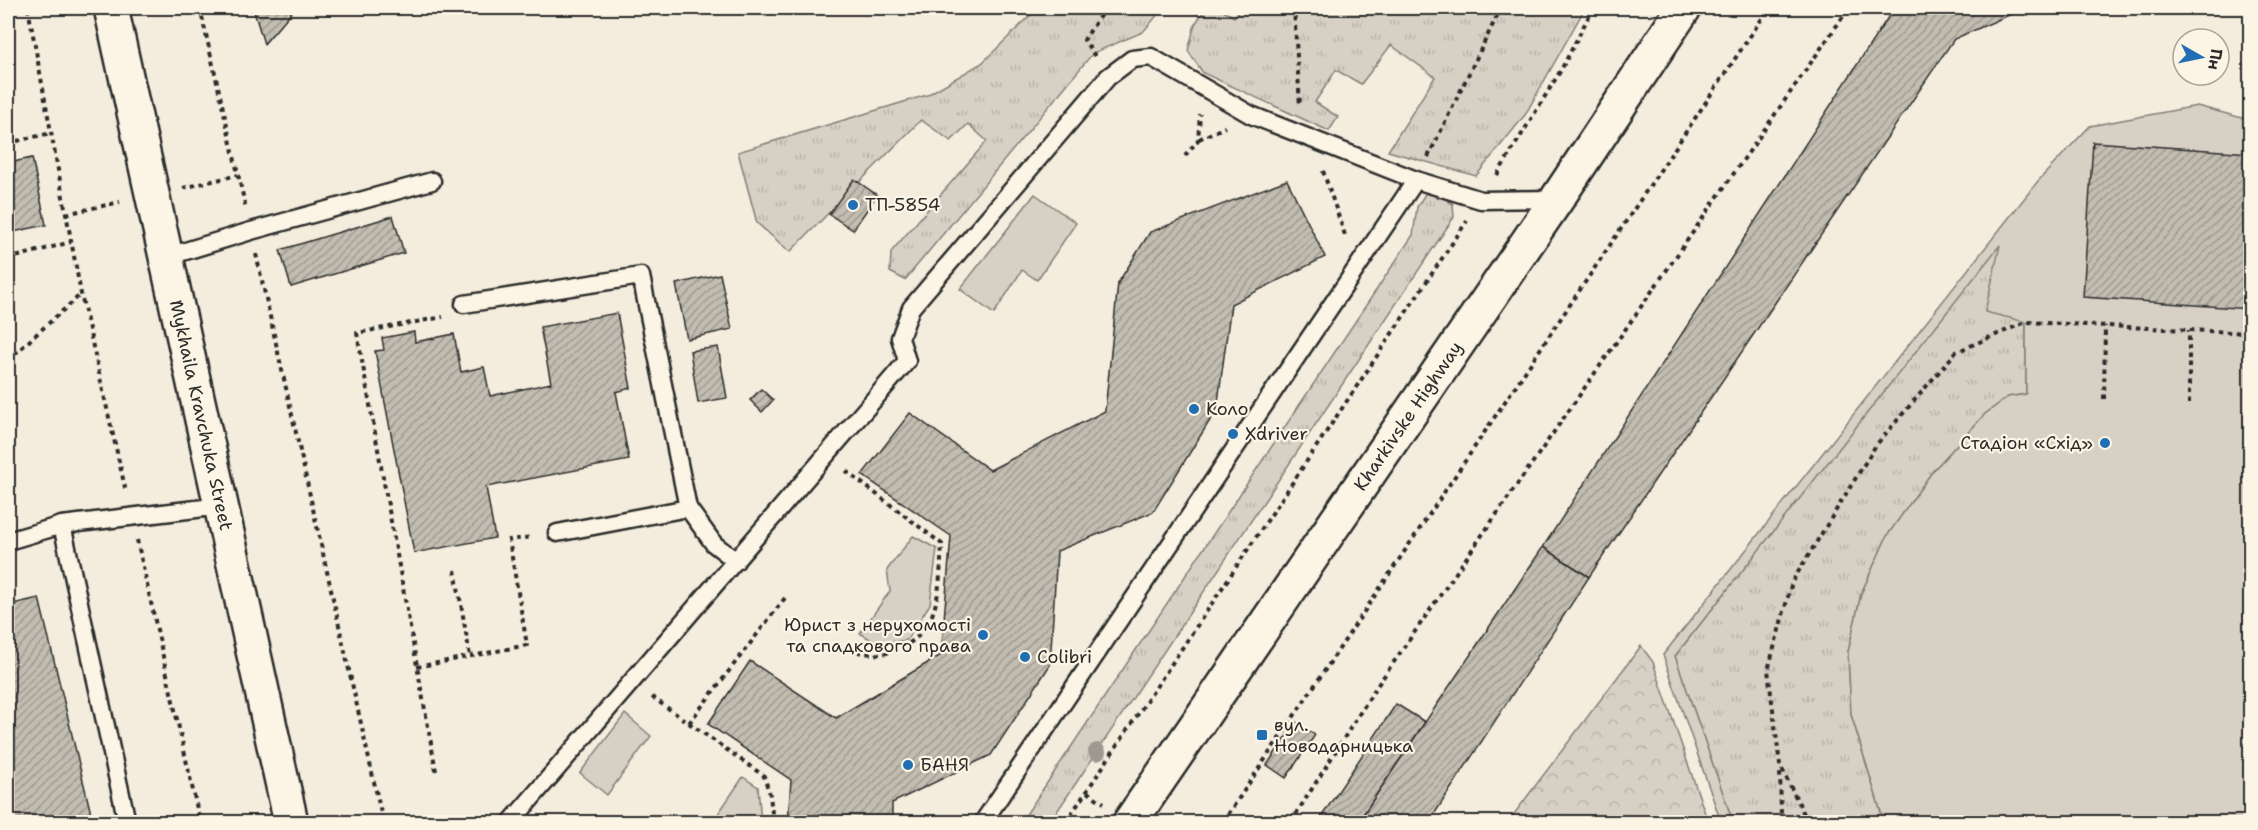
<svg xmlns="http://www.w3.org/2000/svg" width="2258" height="830" font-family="'Shantell Sans',sans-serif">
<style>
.grass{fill:url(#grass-tufts);stroke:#807e78;stroke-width:1.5}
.forest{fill:url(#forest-crowns);stroke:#807e78;stroke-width:1.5}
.park{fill:#d6d1c4;stroke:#807e78;stroke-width:1.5}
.building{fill:url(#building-hatch);stroke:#2b2b2b;stroke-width:1.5}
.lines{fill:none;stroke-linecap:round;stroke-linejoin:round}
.lane-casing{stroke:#2b2b2b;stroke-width:21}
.street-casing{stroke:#2b2b2b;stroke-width:38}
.primary-casing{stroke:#2b2b2b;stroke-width:38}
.path{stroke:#2b2b2b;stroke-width:4;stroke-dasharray:4.5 4.5;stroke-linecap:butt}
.lane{stroke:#fcf5e5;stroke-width:16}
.street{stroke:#fcf5e5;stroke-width:33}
.primary{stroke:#fcf5e5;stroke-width:33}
.tree{fill:#9d9990}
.poi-dot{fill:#1f6fb2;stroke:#fcf5e5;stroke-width:2}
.labels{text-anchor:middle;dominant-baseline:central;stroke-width:4.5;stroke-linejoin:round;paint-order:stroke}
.poi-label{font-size:18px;fill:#2b2b2b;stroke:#fcf5e5;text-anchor:start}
.street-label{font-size:18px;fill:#2b2b2b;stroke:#fcf5e5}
</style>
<defs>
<pattern id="grass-tufts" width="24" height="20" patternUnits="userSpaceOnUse" patternTransform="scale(1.5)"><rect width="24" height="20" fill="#d6d1c4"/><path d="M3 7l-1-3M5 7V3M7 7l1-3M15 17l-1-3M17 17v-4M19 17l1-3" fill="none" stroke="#b8b4a9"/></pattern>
<pattern id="forest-crowns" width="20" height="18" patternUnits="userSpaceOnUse" patternTransform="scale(1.5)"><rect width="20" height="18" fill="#d6d1c4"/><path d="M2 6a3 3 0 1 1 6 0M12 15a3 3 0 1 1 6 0" fill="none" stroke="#b8b4a9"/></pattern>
<pattern id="building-hatch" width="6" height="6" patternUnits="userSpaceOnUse" patternTransform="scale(1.5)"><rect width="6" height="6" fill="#c2bdb1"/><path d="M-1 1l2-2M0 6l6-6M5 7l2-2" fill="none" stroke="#9e9a90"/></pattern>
</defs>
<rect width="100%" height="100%" fill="#f4edde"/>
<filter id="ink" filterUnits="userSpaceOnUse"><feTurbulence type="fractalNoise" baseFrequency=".0167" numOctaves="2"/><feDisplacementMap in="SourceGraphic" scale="12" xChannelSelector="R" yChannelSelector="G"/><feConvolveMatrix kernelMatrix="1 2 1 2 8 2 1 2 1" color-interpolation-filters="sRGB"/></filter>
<g filter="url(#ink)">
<g class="grass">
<polygon points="1038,8 1161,8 1160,12 1143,32 1093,53 905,280 890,272 891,252 987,141 968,124 951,141 921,120 790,252 757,223 738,152 927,95 982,63"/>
<polygon points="1206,8 1219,8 1234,17 1241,8 1585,8 1525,115 1476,176 1388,151 1435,77 1391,45 1361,84 1336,70 1315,102 1338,117 1329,131 1203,73 1188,51 1195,24"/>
<polygon points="1436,193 1453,204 1454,217 1050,822 1021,822 1413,235 1417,207 1425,194"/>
<polygon points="2000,244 2026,322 2026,394 2008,397 1985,414 1932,472 1887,536 1861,594 1848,652 1851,714 1884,822 1733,822 1675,656"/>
</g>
<polygon class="forest" points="1641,646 1653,662 1708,822 1508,822"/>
<g class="park">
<polygon points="2197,106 2250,120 2250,822 1884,822 1851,714 1848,652 1861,594 1887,536 1932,472 1985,414 2008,397 2026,394 2026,322 1985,312 2000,245 1675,656 1733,822 1721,822 1663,655 2038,181 2090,126"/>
<polygon points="1035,194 1076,223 1037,280 1022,270 994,314 960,289"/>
<polygon points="913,536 937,549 930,604 907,640 878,644 860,633 890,591 887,570"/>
<polygon points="625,714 651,736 607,795 580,773"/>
<polygon points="743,777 758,787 761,822 725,822 718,814"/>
</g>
<g class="building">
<polygon points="253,8 295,8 264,44"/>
<polygon points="1894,8 2025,8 1954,39 1589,577 1543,547"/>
<polygon points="2093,142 2250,153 2250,309 2083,297"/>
<polygon points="32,158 46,225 8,233 8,163"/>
<polygon points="854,179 877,195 853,230 829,214"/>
<polygon points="1287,180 1325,257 1231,304 1217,409 1153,512 1057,551 1050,665 991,755 892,803 892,822 788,822 791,780 708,724 750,661 836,718 941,655 951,536 862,475 910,413 990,470 1105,411 1118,283 1150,232"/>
<polygon points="393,216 404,253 291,287 280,250"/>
<polygon points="720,274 732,329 687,339 676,284"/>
<polygon points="617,313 631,388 616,392 629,460 486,487 495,538 414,553 375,351 384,350 382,338 414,332 415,342 454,334 461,372 484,367 490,396 551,383 540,327"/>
<polygon points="718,347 727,398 698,403 690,351"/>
<polygon points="761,389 773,400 762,412 750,400"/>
<polygon points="1543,547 1589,577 1429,822 1358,822"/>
<polygon points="39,598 93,822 8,822 8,809 12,808 8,790 8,605"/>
<polygon points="1396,704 1425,722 1358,822 1318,822"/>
<polygon points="1296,722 1315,735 1286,778 1267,765"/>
</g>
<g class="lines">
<defs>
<g id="lane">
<polyline points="166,257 251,231 432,181"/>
<polyline points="464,304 641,276 688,508 714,544 736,561"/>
<polyline points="62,525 127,822"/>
<polyline points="557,533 688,508"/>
<polyline points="8,541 62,525 221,506"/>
<polyline points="511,822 907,361 900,338 911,308 1108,77 1132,59 1151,57 1251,115 1416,180 1481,200 1557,199"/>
<polyline points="983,822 1416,180"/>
</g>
<g id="street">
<path id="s1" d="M111,8L291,822"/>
</g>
<g id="primary">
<path id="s2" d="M1130,822L1557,199L1684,8"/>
</g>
</defs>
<use href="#lane" class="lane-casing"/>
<use href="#street" class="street-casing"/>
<use href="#primary" class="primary-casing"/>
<g class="path">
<polyline points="28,8 81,294 126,492"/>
<polyline points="200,8 246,209"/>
<polyline points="1294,8 1300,106"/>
<polyline points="1095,56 1084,40 1105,8"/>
<polyline points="1199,139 1225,127"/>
<polyline points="8,143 51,133"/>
<polyline points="1185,156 1198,140 1200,114"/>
<polyline points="1428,157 1501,8"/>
<polyline points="1323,171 1346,238"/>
<polyline points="1497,175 1561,70 1593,8"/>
<polyline points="183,188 238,175"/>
<polyline points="66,214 120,202"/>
<polyline points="256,254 383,822"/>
<polyline points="8,259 71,242"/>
<polyline points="8,360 81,294"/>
<polyline points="2104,399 2105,326"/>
<polyline points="2189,404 2189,330"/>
<path d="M846,471L942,544C939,585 942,635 894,650C890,652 885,654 881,654C874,655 865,653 858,652"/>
<polyline points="137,540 200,822"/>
<polyline points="455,570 470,656"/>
<polyline points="417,667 527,645 509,540 533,537"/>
<polyline points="652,697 764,776 770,795 773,822"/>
<polyline points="689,723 785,598"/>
<polyline points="436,771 357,333 443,317"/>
<polyline points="1087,792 1104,803"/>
<polyline points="1066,822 1467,221"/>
<polyline points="1223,822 1769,8"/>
<polyline points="1291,822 1375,689 1849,8"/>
<polyline points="1778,822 1781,815 1780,769"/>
<polyline points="1808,822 1780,765 1768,670 1792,582 1876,445 1956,352 2026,322 2250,333"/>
</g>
<use href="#lane" class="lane"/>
<use href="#street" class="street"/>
<use href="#primary" class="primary"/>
</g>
<circle class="tree" cx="1097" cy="752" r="9"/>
</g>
<g class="poi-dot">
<circle cx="853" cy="205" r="6"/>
<circle cx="1194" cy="409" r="6"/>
<circle cx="1233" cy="434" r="6"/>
<circle cx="2105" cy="443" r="6"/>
<circle cx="983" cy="635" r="6"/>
<circle cx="1025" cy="657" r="6"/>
<rect x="1256" y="729" width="12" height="12" rx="3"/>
<circle cx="908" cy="765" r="6"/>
</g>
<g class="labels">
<g class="poi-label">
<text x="865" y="205">ТП-5854</text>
<text x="1206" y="409">Коло</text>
<text x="1245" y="434">Xdriver</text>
<text x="2093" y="443" text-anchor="end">Стадіон «Схід»</text>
<text x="971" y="625" text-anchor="end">Юрист з нерухомості<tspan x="971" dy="21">та спадкового права</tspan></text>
<text x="1037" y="657">Colibri</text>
<text x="1274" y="725">вул.<tspan x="1274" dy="21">Новодарницька</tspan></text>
<text x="920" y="765">БАНЯ</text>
</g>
<g class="street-label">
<text stroke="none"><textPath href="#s1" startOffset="417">Mykhaila Kravchuka Street</textPath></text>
<text stroke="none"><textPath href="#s2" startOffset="492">Kharkivske Highway</textPath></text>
</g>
</g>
<rect width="2258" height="830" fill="none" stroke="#fcf5e5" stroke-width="30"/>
<rect x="15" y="15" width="2228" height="800" fill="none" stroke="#2b2b2b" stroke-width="2" filter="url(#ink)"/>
<g transform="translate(2201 57) rotate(99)"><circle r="28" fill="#fcf5e5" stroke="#a8a49b" stroke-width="1.5"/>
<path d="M0-4.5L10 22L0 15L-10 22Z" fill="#1f6fb2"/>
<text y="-9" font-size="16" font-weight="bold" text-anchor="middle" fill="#2b2b2b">Пн</text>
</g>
</svg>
